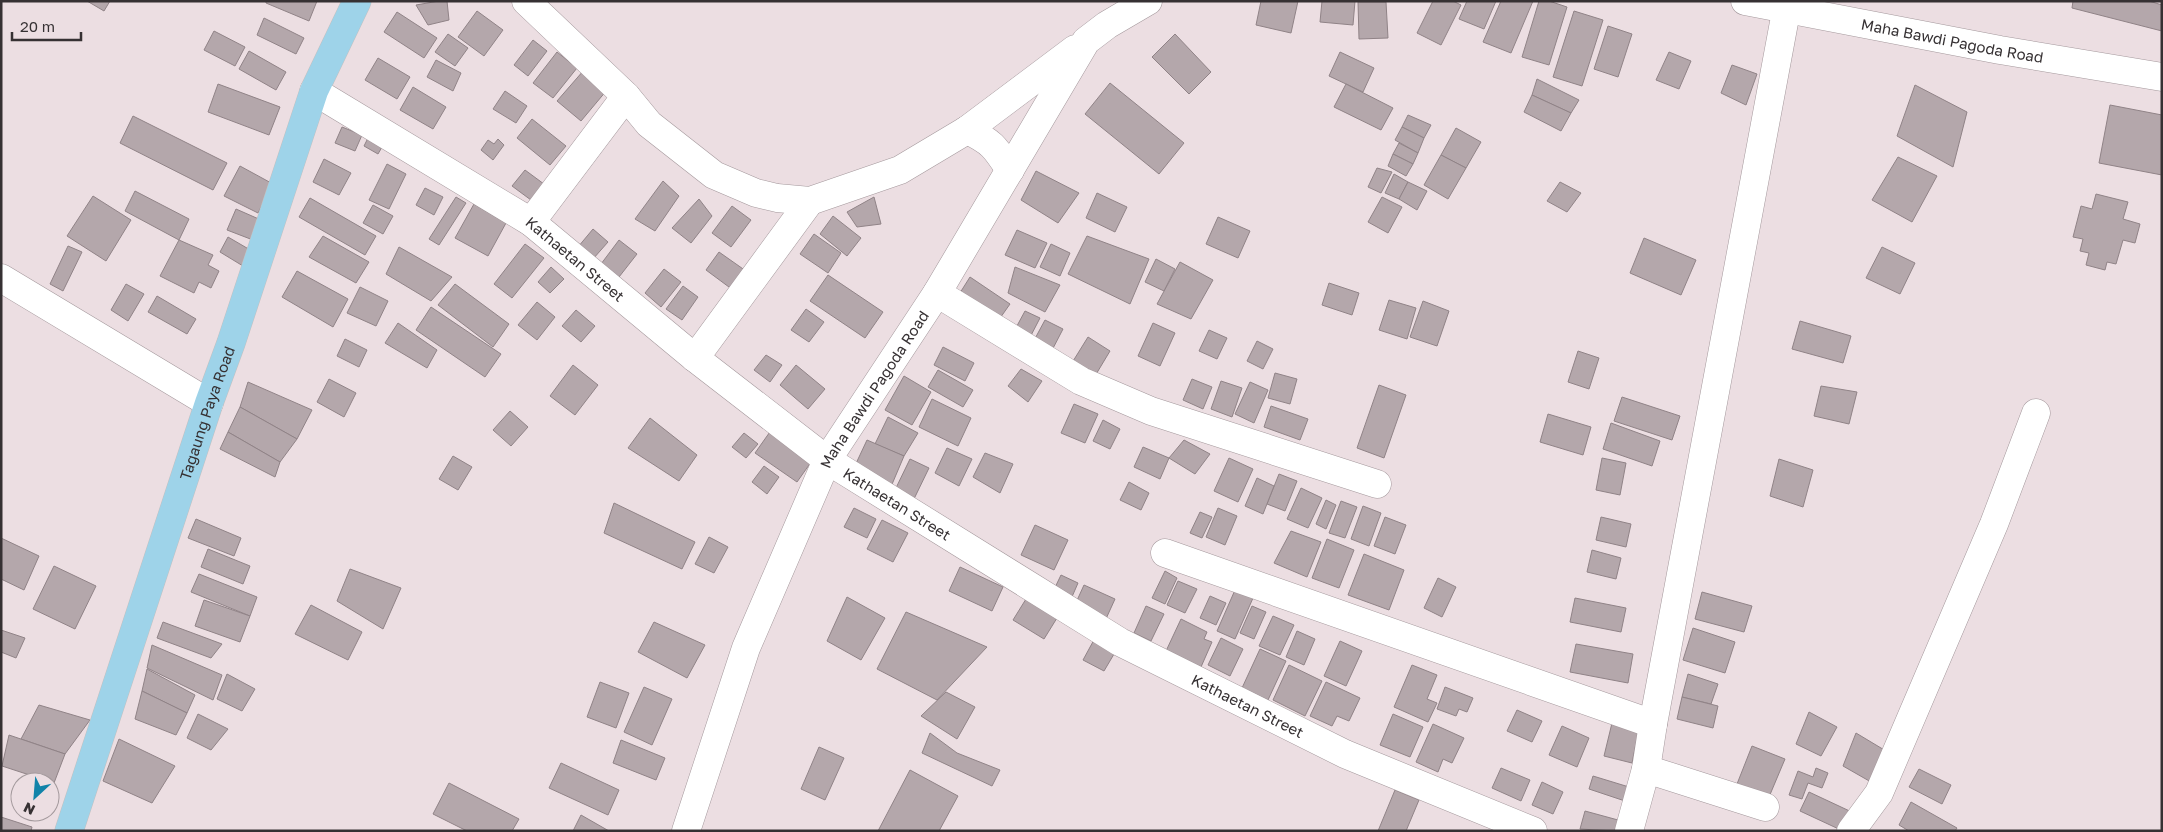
<svg xmlns="http://www.w3.org/2000/svg" width="2163" height="832" font-family="'Golos Text',sans-serif">
<style>
.building{fill:#b4a7ab;stroke:#908387}
.lines{fill:none;stroke-linecap:round;stroke-linejoin:round}
.minor-casing{stroke:#a4989c;stroke-width:29}
.major-casing{stroke:#c3c1c2;stroke-width:29}
.minor{stroke:#fff;stroke-width:28}
.major{stroke:#9ed3e9;stroke-width:28}
.labels{text-anchor:middle;dominant-baseline:central;stroke-width:5;stroke-linejoin:round;paint-order:stroke}
.street-label{font-size:15px;fill:#363133;stroke:#ecdee2}
</style>
<rect width="100%" height="100%" fill="#ecdee2"/>
<g class="building">
<polygon points="87,1 110,1 104,11"/>
<polygon points="266,1 317,1 309,21 266,3"/>
<polygon points="439,1 447,1 449,20 428,25 416,5"/>
<polygon points="1261,1 1298,1 1291,33 1256,25"/>
<polygon points="1322,1 1355,1 1353,25 1320,22"/>
<polygon points="1433,1 1453,1 1461,5 1441,45 1417,33"/>
<polygon points="1467,1 1496,1 1484,29 1459,19"/>
<polygon points="1501,1 1533,1 1511,53 1483,42"/>
<polygon points="1539,1 1549,1 1567,7 1549,65 1522,57"/>
<polygon points="2073,1 2149,1 2162,5 2162,31 2072,8"/>
<polygon points="1358,2 1386,2 1388,38 1359,39"/>
<polygon points="477,11 503,30 484,56 458,37"/>
<polygon points="1574,11 1603,20 1582,86 1553,77"/>
<polygon points="397,12 437,38 424,58 384,32"/>
<polygon points="264,18 304,38 296,54 257,35"/>
<polygon points="1608,26 1632,34 1618,77 1594,69"/>
<polygon points="214,31 245,47 235,66 204,50"/>
<polygon points="448,34 468,48 455,66 435,52"/>
<polygon points="1175,34 1211,72 1189,94 1152,57"/>
<polygon points="533,40 547,51 528,76 514,65"/>
<polygon points="249,51 286,72 276,90 239,69"/>
<polygon points="557,52 577,68 553,98 533,83"/>
<polygon points="1340,52 1374,68 1363,92 1329,76"/>
<polygon points="1669,52 1691,61 1679,89 1656,80"/>
<polygon points="378,58 410,77 397,99 365,80"/>
<polygon points="436,60 461,73 453,91 427,77"/>
<polygon points="1732,65 1757,74 1746,105 1721,93"/>
<polygon points="584,70 607,90 581,121 557,101"/>
<polygon points="1537,79 1579,100 1571,113 1532,95"/>
<polygon points="1110,83 1184,143 1159,174 1085,114"/>
<polygon points="218,84 280,107 269,135 208,112"/>
<polygon points="1346,84 1393,108 1381,130 1334,107"/>
<polygon points="1915,85 1967,112 1953,167 1897,136"/>
<polygon points="413,87 446,107 433,129 400,110"/>
<polygon points="505,91 527,106 516,123 493,109"/>
<polygon points="1532,95 1571,113 1561,131 1524,112"/>
<polygon points="2110,105 2162,115 2162,175 2099,163"/>
<polygon points="1408,115 1431,125 1424,138 1402,127"/>
<polygon points="133,116 227,163 213,190 120,143"/>
<polygon points="532,119 566,146 550,165 517,138"/>
<polygon points="342,127 362,135 355,151 335,143"/>
<polygon points="1402,127 1424,138 1418,153 1395,140"/>
<polygon points="1456,128 1481,142 1466,168 1441,155"/>
<polygon points="371,132 386,140 378,154 364,146"/>
<polygon points="498,139 504,145 493,160 481,150 488,140 494,144"/>
<polygon points="1399,143 1418,153 1413,164 1393,154"/>
<polygon points="1393,154 1413,164 1406,176 1388,166"/>
<polygon points="1441,155 1466,168 1448,199 1424,185"/>
<polygon points="1898,157 1937,176 1912,222 1872,200"/>
<polygon points="324,159 351,173 339,195 313,182"/>
<polygon points="387,164 406,174 389,209 369,200"/>
<polygon points="240,166 273,184 258,213 224,196"/>
<polygon points="1377,168 1392,172 1381,193 1368,187"/>
<polygon points="525,170 548,187 535,203 512,186"/>
<polygon points="1036,171 1079,193 1058,223 1021,200"/>
<polygon points="1394,174 1408,182 1399,199 1385,193"/>
<polygon points="663,181 679,196 655,231 635,219"/>
<polygon points="1408,182 1427,191 1417,210 1399,199"/>
<polygon points="1560,182 1581,193 1567,212 1547,201"/>
<polygon points="425,188 443,197 434,215 416,205"/>
<polygon points="135,191 189,219 179,240 125,211"/>
<polygon points="1097,193 1127,207 1115,232 1086,218"/>
<polygon points="2096,194 2128,202 2123,219 2140,224 2135,243 2123,240 2116,264 2107,262 2105,270 2086,265 2089,253 2080,251 2083,239 2073,237 2081,206 2092,209"/>
<polygon points="93,196 131,220 106,261 67,236"/>
<polygon points="456,197 466,203 439,245 429,239"/>
<polygon points="874,197 881,224 857,227 847,212"/>
<polygon points="1382,197 1402,207 1388,233 1368,222"/>
<polygon points="310,198 376,236 365,255 299,217"/>
<polygon points="699,199 712,216 691,243 672,228"/>
<polygon points="474,204 506,223 488,256 455,238"/>
<polygon points="373,205 393,216 383,234 363,223"/>
<polygon points="732,206 751,220 731,247 712,233"/>
<polygon points="236,209 261,220 253,240 227,230"/>
<polygon points="833,216 861,238 847,256 820,234"/>
<polygon points="1218,217 1250,231 1238,258 1206,244"/>
<polygon points="593,229 608,242 593,259 578,247"/>
<polygon points="1017,230 1047,243 1035,268 1005,255"/>
<polygon points="814,234 841,253 828,273 800,254"/>
<polygon points="323,236 369,262 356,283 309,257"/>
<polygon points="1087,236 1149,259 1130,304 1068,274"/>
<polygon points="228,237 252,251 243,266 220,252"/>
<polygon points="1644,238 1696,260 1681,295 1630,273"/>
<polygon points="179,240 213,255 208,265 219,271 211,288 199,282 194,293 160,276"/>
<polygon points="619,240 637,254 619,277 601,264"/>
<polygon points="525,244 544,258 512,298 494,284"/>
<polygon points="1051,244 1070,253 1060,276 1040,267"/>
<polygon points="68,246 82,252 63,291 50,284"/>
<polygon points="399,247 452,277 431,301 386,274"/>
<polygon points="1882,247 1915,263 1900,294 1866,278"/>
<polygon points="719,252 746,271 733,290 706,270"/>
<polygon points="1156,259 1175,269 1164,291 1145,282"/>
<polygon points="1180,262 1213,280 1191,319 1157,304"/>
<polygon points="551,267 564,279 550,293 538,282"/>
<polygon points="1015,267 1060,285 1045,312 1008,293"/>
<polygon points="664,269 681,282 661,307 645,293"/>
<polygon points="297,271 348,299 333,327 282,297"/>
<polygon points="828,275 883,312 865,338 810,301"/>
<polygon points="970,277 1010,304 998,321 958,296"/>
<polygon points="1329,283 1359,293 1352,315 1322,305"/>
<polygon points="126,284 144,294 128,321 111,310"/>
<polygon points="455,284 509,324 493,347 438,305"/>
<polygon points="683,286 698,297 682,320 666,309"/>
<polygon points="360,287 388,301 376,326 347,313"/>
<polygon points="157,296 196,319 187,334 148,312"/>
<polygon points="1389,300 1416,308 1407,339 1379,330"/>
<polygon points="1423,301 1449,311 1437,346 1410,337"/>
<polygon points="537,302 555,317 537,340 518,325"/>
<polygon points="431,307 501,354 485,377 416,330"/>
<polygon points="806,309 824,322 809,342 791,330"/>
<polygon points="576,310 595,326 581,342 562,326"/>
<polygon points="1025,311 1040,318 1026,345 1011,337"/>
<polygon points="1045,320 1063,329 1049,356 1031,346"/>
<polygon points="1800,321 1851,336 1843,363 1792,349"/>
<polygon points="398,323 437,350 427,368 385,343"/>
<polygon points="1153,323 1175,333 1160,366 1138,356"/>
<polygon points="1209,330 1227,338 1217,359 1199,351"/>
<polygon points="1088,337 1110,351 1092,381 1070,366"/>
<polygon points="345,339 367,350 359,367 337,356"/>
<polygon points="1257,341 1273,349 1263,369 1247,361"/>
<polygon points="943,347 974,363 965,381 934,365"/>
<polygon points="1578,351 1599,358 1589,389 1568,382"/>
<polygon points="766,355 782,365 770,382 754,370"/>
<polygon points="573,365 598,385 575,415 550,396"/>
<polygon points="796,365 825,389 808,409 780,385"/>
<polygon points="1021,369 1042,381 1028,402 1008,386"/>
<polygon points="938,370 973,390 963,407 928,387"/>
<polygon points="1275,373 1297,379 1290,404 1268,398"/>
<polygon points="904,376 931,392 912,425 885,410"/>
<polygon points="329,379 356,393 344,417 317,402"/>
<polygon points="1192,379 1212,387 1203,409 1183,400"/>
<polygon points="1221,381 1242,388 1232,417 1211,409"/>
<polygon points="248,382 312,410 297,439 240,407"/>
<polygon points="1250,382 1268,390 1254,423 1235,414"/>
<polygon points="1379,385 1406,395 1384,458 1357,448"/>
<polygon points="1821,386 1857,392 1849,424 1814,416"/>
<polygon points="1622,397 1680,416 1672,440 1614,421"/>
<polygon points="932,399 971,418 958,446 919,427"/>
<polygon points="1074,404 1098,414 1085,443 1061,433"/>
<polygon points="1271,406 1308,419 1300,440 1264,427"/>
<polygon points="240,407 297,439 280,462 228,432"/>
<polygon points="510,411 528,427 511,446 493,430"/>
<polygon points="1548,414 1591,427 1583,455 1540,442"/>
<polygon points="888,417 918,433 904,456 875,444"/>
<polygon points="650,418 697,455 679,481 628,448"/>
<polygon points="1103,420 1120,429 1110,449 1093,441"/>
<polygon points="1611,423 1660,441 1652,466 1603,449"/>
<polygon points="772,429 814,458 797,482 755,453"/>
<polygon points="228,432 280,462 275,477 220,449"/>
<polygon points="744,433 758,444 746,458 732,447"/>
<polygon points="867,440 904,456 890,489 852,472"/>
<polygon points="1184,440 1210,454 1195,474 1169,458"/>
<polygon points="1143,447 1169,458 1160,479 1134,467"/>
<polygon points="947,448 972,459 959,486 935,473"/>
<polygon points="985,453 1013,464 1000,493 973,477"/>
<polygon points="453,456 472,467 458,490 439,479"/>
<polygon points="1229,458 1253,469 1238,502 1214,491"/>
<polygon points="1602,458 1626,463 1620,495 1596,490"/>
<polygon points="910,459 929,468 913,501 894,492"/>
<polygon points="1779,459 1813,470 1803,507 1770,496"/>
<polygon points="764,466 779,477 767,494 752,482"/>
<polygon points="1279,474 1297,481 1285,511 1267,504"/>
<polygon points="1257,478 1274,486 1263,514 1245,506"/>
<polygon points="1129,482 1149,493 1141,510 1120,500"/>
<polygon points="1301,488 1322,498 1308,528 1287,519"/>
<polygon points="1326,500 1336,505 1326,529 1316,524"/>
<polygon points="1341,501 1357,507 1345,538 1329,533"/>
<polygon points="614,503 695,542 682,569 604,533"/>
<polygon points="1363,506 1381,513 1369,546 1351,539"/>
<polygon points="854,508 876,519 867,538 844,527"/>
<polygon points="1218,508 1237,516 1225,545 1206,537"/>
<polygon points="1200,512 1212,517 1202,538 1190,533"/>
<polygon points="1385,517 1406,525 1395,554 1374,546"/>
<polygon points="1601,517 1631,524 1626,547 1596,540"/>
<polygon points="196,519 241,538 234,556 188,538"/>
<polygon points="882,520 908,533 893,562 867,549"/>
<polygon points="1035,525 1068,540 1054,570 1021,555"/>
<polygon points="1291,531 1321,542 1307,577 1274,563"/>
<polygon points="709,537 728,547 714,573 695,564"/>
<polygon points="1,538 39,556 24,590 1,579"/>
<polygon points="1327,539 1354,550 1339,588 1312,578"/>
<polygon points="208,549 250,566 243,584 201,567"/>
<polygon points="1592,550 1621,558 1616,579 1587,572"/>
<polygon points="1364,554 1404,570 1389,610 1348,595"/>
<polygon points="54,566 96,586 75,629 33,609"/>
<polygon points="960,567 1003,587 992,611 949,591"/>
<polygon points="350,569 401,588 383,629 337,601"/>
<polygon points="1165,571 1177,578 1165,604 1152,598"/>
<polygon points="199,574 257,597 250,616 191,592"/>
<polygon points="1061,575 1078,583 1068,606 1050,598"/>
<polygon points="1438,578 1456,587 1442,617 1424,608"/>
<polygon points="1178,581 1197,589 1185,613 1167,605"/>
<polygon points="1084,585 1115,599 1105,621 1074,607"/>
<polygon points="1235,590 1253,598 1235,639 1217,631"/>
<polygon points="1702,592 1752,606 1744,632 1695,619"/>
<polygon points="1210,596 1226,603 1216,625 1200,618"/>
<polygon points="847,597 885,618 861,660 827,641"/>
<polygon points="1575,598 1626,608 1621,632 1570,622"/>
<polygon points="1026,599 1057,618 1044,639 1013,620"/>
<polygon points="204,600 250,616 240,642 195,626"/>
<polygon points="311,605 362,632 348,660 295,634"/>
<polygon points="1146,606 1164,614 1151,641 1134,633"/>
<polygon points="1252,606 1266,612 1254,639 1240,633"/>
<polygon points="906,612 987,647 937,700 877,669"/>
<polygon points="1273,616 1294,625 1280,655 1259,646"/>
<polygon points="1181,619 1207,632 1204,639 1212,642 1201,667 1166,651"/>
<polygon points="163,622 222,644 211,658 157,638"/>
<polygon points="654,622 705,645 687,678 638,652"/>
<polygon points="1693,628 1735,642 1725,673 1683,660"/>
<polygon points="1,630 25,638 16,658 1,652"/>
<polygon points="1297,631 1315,639 1304,665 1286,657"/>
<polygon points="1095,638 1117,649 1104,671 1083,660"/>
<polygon points="1221,638 1243,649 1230,676 1208,665"/>
<polygon points="1340,641 1362,651 1346,686 1324,676"/>
<polygon points="1576,644 1633,654 1628,683 1570,672"/>
<polygon points="152,645 222,675 213,700 147,668"/>
<polygon points="1260,649 1286,661 1268,700 1242,688"/>
<polygon points="1289,665 1322,681 1305,716 1273,700"/>
<polygon points="1412,665 1437,675 1427,699 1437,703 1428,722 1394,707"/>
<polygon points="147,669 195,695 187,713 142,691"/>
<polygon points="227,674 255,689 242,711 217,699"/>
<polygon points="1688,674 1718,684 1711,704 1682,697"/>
<polygon points="600,682 629,693 616,728 587,717"/>
<polygon points="1326,682 1360,698 1349,721 1337,716 1332,726 1310,716"/>
<polygon points="644,687 672,699 652,745 624,732"/>
<polygon points="1445,687 1473,698 1467,712 1459,709 1456,716 1437,709"/>
<polygon points="142,691 187,713 176,735 135,719"/>
<polygon points="946,692 975,707 957,739 921,716"/>
<polygon points="1682,697 1718,706 1713,728 1677,719"/>
<polygon points="39,705 90,720 65,754 21,739"/>
<polygon points="1517,710 1542,721 1532,742 1507,731"/>
<polygon points="1809,712 1837,727 1821,756 1796,744"/>
<polygon points="198,714 228,729 211,750 187,738"/>
<polygon points="1393,714 1423,727 1410,757 1380,745"/>
<polygon points="1612,723 1639,729 1632,763 1604,756"/>
<polygon points="1433,724 1464,738 1452,763 1443,759 1438,772 1416,762"/>
<polygon points="1562,726 1589,738 1577,767 1549,755"/>
<polygon points="930,733 957,753 1000,770 992,786 922,753"/>
<polygon points="1856,733 1886,751 1871,782 1843,766"/>
<polygon points="9,735 65,754 54,783 2,766"/>
<polygon points="119,739 175,766 152,803 103,781"/>
<polygon points="621,740 665,758 656,780 613,763"/>
<polygon points="1752,746 1785,759 1769,797 1737,784"/>
<polygon points="819,747 844,758 825,800 801,789"/>
<polygon points="561,763 619,790 608,815 549,788"/>
<polygon points="1501,768 1530,780 1521,801 1492,788"/>
<polygon points="1816,768 1828,773 1822,788 1808,783 1802,799 1789,795 1798,771 1813,777"/>
<polygon points="1919,769 1951,785 1942,804 1909,787"/>
<polygon points="910,770 958,796 939,831 878,831"/>
<polygon points="1593,776 1629,787 1625,801 1589,789"/>
<polygon points="1542,782 1563,792 1553,814 1532,805"/>
<polygon points="449,783 519,819 512,831 467,831 433,814"/>
<polygon points="1395,790 1419,800 1406,831 1378,831"/>
<polygon points="1809,792 1856,814 1843,831 1800,811"/>
<polygon points="1911,802 1957,828 1955,831 1909,831 1899,825"/>
<polygon points="1585,811 1618,820 1615,831 1580,829"/>
<polygon points="581,815 609,831 573,831"/>
<polygon points="1,817 32,827 31,831 1,831"/>
</g>
<g class="lines">
<defs>
<g id="minor">
<polyline points="526,1 626,96 649,124 714,175 756,193 777,198 810,201 900,170 967,130 1075,49"/>
<path id="s1" d="M1745,1L2000,50L2162,77"/>
<path id="s2" d="M314,91L531,222L695,358L827,460L1120,642L1345,754L1533,831"/>
<path d="M967,130C992,142 995,147 1010,170"/>
<polyline points="531,222 626,96"/>
<polyline points="1,278 209,403"/>
<polyline points="937,293 1081,381 1151,411 1377,484"/>
<polyline points="695,358 810,201"/>
<polyline points="1165,553 1653,724"/>
<polyline points="1646,769 1765,807"/>
<path id="s3" d="M686,831L746,648L827,460L937,293L1086,41L1107,25L1148,1"/>
<polyline points="1629,831 1646,769 1653,724 1788,1"/>
<polyline points="1851,831 1879,793 1994,524 2036,413"/>
</g>
<g id="major">
<path id="s4" d="M69,831L209,403L231,343L314,91L357,1"/>
</g>
</defs>
<use href="#minor" class="minor-casing"/>
<use href="#major" class="major-casing"/>
<use href="#minor" class="minor"/>
<use href="#major" class="major"/>
</g>
<g class="labels">
<g class="street-label">
<text stroke="none"><textPath href="#s1" startOffset="211">Maha Bawdi Pagoda Road</textPath></text>
<text stroke="none"><textPath href="#s2" startOffset="311">Kathaetan Street</textPath></text>
<text stroke="none"><textPath href="#s3" startOffset="482">Maha Bawdi Pagoda Road</textPath></text>
<text stroke="none"><textPath href="#s4" startOffset="440">Tagaung Paya Road</textPath></text>
<text stroke="none"><textPath href="#s2" startOffset="716">Kathaetan Street</textPath></text>
<text stroke="none"><textPath href="#s2" startOffset="1121">Kathaetan Street</textPath></text>
</g>
</g>
<rect width="2163" height="832" fill="none" stroke="#363133" stroke-width="5"/>
<g transform="translate(35 797) rotate(206)"><circle r="24" fill="#ecdee2" stroke="#a3999c"/>
<path d="M0-4L9 19L0 12L-9 19Z" fill="#1183a9"/>
<text y="-8" font-size="14" font-weight="bold" text-anchor="middle" fill="#363133">N</text>
</g>
<path d="M12 32v8h69v-8" fill="none" stroke="#363133" stroke-width="2.5"/>
<text x="20" y="32" font-size="15" fill="#363133" stroke="#ecdee2" stroke-width="4" paint-order="stroke">20 m</text>
</svg>
